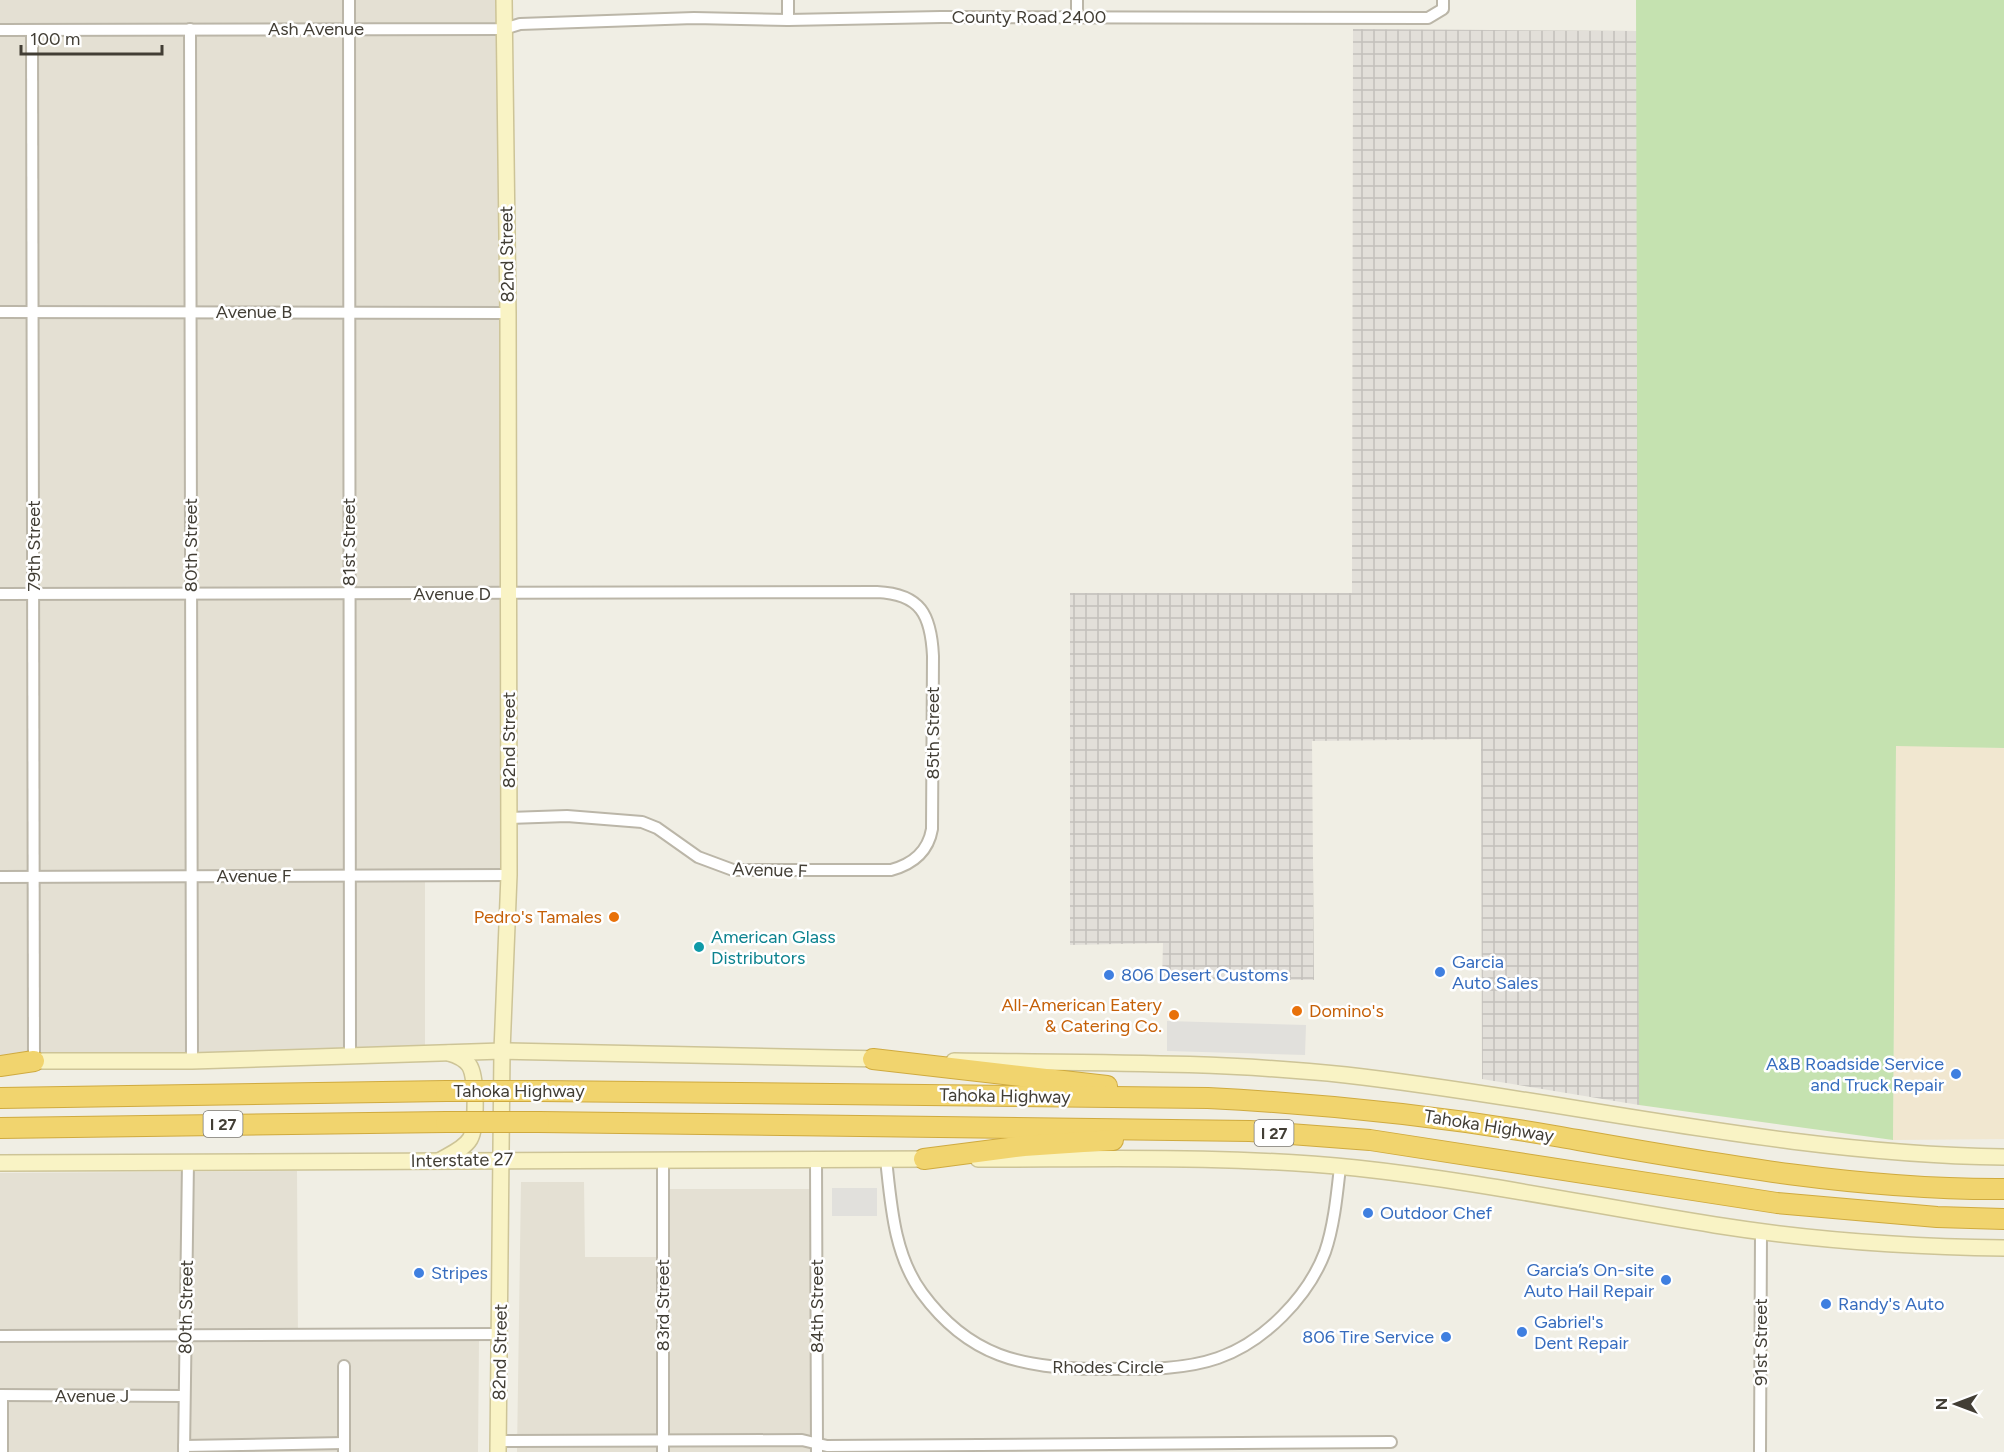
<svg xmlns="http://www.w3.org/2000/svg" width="2004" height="1452" font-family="Figtree,sans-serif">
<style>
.residential{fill:#e4e0d3}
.commercial{fill:#f1e7d0}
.industrial{fill:url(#industrial-grid)}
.grass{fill:#c5e2b0}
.parking{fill:#e1e0dc}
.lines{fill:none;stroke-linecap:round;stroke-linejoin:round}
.street-casing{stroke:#bbb6a8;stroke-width:14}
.secondary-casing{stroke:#cdc497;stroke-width:18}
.highway-casing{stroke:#cfaa3f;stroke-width:22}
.street{stroke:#fff;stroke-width:10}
.secondary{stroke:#f9f3c5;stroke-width:15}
.highway{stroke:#f1d46e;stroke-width:20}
.highway-bridge-casing{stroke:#cfaa3f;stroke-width:22;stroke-linecap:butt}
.highway-bridge{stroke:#f1d46e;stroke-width:20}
.food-dot{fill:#e8710a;stroke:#fff;stroke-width:2}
.culture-dot{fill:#0f9aa8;stroke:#fff;stroke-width:2}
.shop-dot{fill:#3f7fe0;stroke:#fff;stroke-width:2}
.labels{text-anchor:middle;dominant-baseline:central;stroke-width:5;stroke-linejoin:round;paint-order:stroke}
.shield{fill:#fff;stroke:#7b7872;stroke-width:1.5}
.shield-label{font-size:16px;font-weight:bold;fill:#423e35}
.street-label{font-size:18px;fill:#423e35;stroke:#fff}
.food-label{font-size:18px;fill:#c56008;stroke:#fff;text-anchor:end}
.culture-label{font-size:18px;fill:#0d838f;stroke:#fff;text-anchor:start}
.shop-label{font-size:18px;fill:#366cbe;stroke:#fff;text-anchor:start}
</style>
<defs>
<pattern id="industrial-grid" width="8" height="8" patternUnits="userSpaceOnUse" patternTransform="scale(1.5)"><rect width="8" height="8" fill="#e2dfd9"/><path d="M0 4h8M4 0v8" fill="none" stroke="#c3c0bb"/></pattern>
</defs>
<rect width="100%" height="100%" fill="#f0eee4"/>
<g class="residential">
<polygon points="0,0 503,0 503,872 425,873 425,1046 212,1054 0,1055"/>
<polygon points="297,1171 298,1341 479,1341 478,1452 0,1452 0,1173"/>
<polygon points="521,1182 584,1182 585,1257 666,1257 666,1189 813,1189 813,1452 517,1452"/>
</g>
<polygon class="commercial" points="1896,745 2004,748 2004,1139 1893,1140"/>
<polygon class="industrial" points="1353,29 1638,31 1639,1105 1482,1079 1481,739 1312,741 1314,980 1162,980 1163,943 1070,945 1070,593 1352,593"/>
<polygon class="grass" points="1636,0 2004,0 2004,748 1896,746 1893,1140 1639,1105"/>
<g class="parking">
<polygon points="1167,1021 1306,1025 1305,1055 1167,1051"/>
<rect x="832" y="1188" width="45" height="28"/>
</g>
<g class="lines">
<defs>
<g id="street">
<polyline points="349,0 350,1056"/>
<polyline points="788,0 788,20"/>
<polyline points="1077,0 1077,16"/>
<polyline points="190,29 192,1061"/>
<polyline points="0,30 504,29 520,24 694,18 788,20 941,17 1428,18 1443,9 1443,0"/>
<polyline points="32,30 34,1061"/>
<polyline points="0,312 508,313"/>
<path d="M0,594L877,592C921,594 931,615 933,656L932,829C928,852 913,864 891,870H733L698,857L657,828L642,822L567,816L509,818"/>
<polyline points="0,877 509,875"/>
<polyline points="663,1159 663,1452"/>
<polyline points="816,1159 817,1452"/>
<path d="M886,1159C891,1205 894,1255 922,1293C969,1357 1022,1368 1097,1369C1136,1369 1181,1371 1218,1358C1264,1342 1308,1297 1325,1252C1334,1226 1337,1194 1340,1167"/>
<polyline points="0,1336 499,1334"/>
<polyline points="344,1366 344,1452"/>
<polyline points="0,1395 184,1396"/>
<polyline points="2,1395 2,1452"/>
<polyline points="498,1441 802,1440 827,1446 1391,1442"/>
<polyline points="184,1446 344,1443"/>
<polyline points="184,1452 188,1162"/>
<polyline points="1760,1452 1761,1231"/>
</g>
<g id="secondary">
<polyline points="24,1061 192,1061 502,1051 882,1059"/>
<path d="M954,1061C1084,1063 1216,1061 1346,1075C1566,1100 1782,1154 2004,1157"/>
<path d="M978,1159C1104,1159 1230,1155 1356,1168C1477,1181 1595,1206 1715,1225C1810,1240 1908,1247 2004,1248"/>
<path d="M439,1161C449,1155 464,1149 470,1139C477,1127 477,1076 469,1065C464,1058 456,1055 449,1053"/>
<polyline points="0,1163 933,1159"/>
<polyline points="498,1452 502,1051 509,875 508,313 504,0"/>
</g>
<g id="highway">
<polyline points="873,1059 1107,1086"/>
<polyline points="0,1066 34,1061"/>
<path d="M539,1091L1208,1098C1324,1104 1440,1116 1555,1136C1703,1162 1853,1190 2004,1189"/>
<polyline points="0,1098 446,1091"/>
<polyline points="539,1122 1250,1131 1370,1140 1777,1203 1937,1217 2004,1219"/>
<polyline points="0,1128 446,1122"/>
<polyline points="924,1159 1024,1146 1113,1140"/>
</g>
</defs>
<use href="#street" class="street-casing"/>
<use href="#secondary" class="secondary-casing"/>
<use href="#highway" class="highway-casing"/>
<use href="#street" class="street"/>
<use href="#secondary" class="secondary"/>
<use href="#highway" class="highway"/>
<defs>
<g id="highway-bridge">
<polyline points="446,1091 539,1091"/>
<polyline points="446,1122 539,1122"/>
</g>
</defs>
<use href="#highway-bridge" class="highway-bridge-casing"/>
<use href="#highway-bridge" class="highway-bridge"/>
</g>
<g class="food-dot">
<circle cx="614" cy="917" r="6"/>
<circle cx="1297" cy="1011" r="6"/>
<circle cx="1174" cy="1015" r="6"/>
</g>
<circle class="culture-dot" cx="699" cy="947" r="6"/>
<g class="shop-dot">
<circle cx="1440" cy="972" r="6"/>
<circle cx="1109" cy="975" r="6"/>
<circle cx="1956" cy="1074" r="6"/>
<circle cx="1368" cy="1213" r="6"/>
<circle cx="419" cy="1273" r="6"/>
<circle cx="1666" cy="1280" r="6"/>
<circle cx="1826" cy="1304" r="6"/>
<circle cx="1522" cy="1332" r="6"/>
<circle cx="1446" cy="1337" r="6"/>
</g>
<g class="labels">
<g class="shield">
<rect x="203.5" y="1111" width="39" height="26" rx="4.5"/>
<rect x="1254.5" y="1120" width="39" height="26" rx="4.5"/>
</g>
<g class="shield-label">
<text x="223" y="1124">I 27</text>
<text x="1274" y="1133">I 27</text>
</g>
<g class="street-label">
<text x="1029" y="17">County Road 2400</text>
<text x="316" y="29">Ash Avenue</text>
<text transform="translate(507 254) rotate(-91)">82nd Street</text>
<text x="254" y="312">Avenue B</text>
<text transform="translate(349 542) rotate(-90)">81st Street</text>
<text transform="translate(191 545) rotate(-90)">80th Street</text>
<text transform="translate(34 546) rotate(-90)">79th Street</text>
<text x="452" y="594">Avenue D</text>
<text transform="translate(933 733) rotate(-90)">85th Street</text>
<text transform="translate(509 740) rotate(-90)">82nd Street</text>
<text transform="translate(770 870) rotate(2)">Avenue F</text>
<text x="254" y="876">Avenue F</text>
<text x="519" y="1091">Tahoka Highway</text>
<text transform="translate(1005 1096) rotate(1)">Tahoka Highway</text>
<text transform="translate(1489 1126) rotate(9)">Tahoka Highway</text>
<text transform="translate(462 1160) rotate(-1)">Interstate 27</text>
<text transform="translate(663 1305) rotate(-90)">83rd Street</text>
<text transform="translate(817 1306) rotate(-90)">84th Street</text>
<text transform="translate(186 1307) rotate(-89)">80th Street</text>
<text transform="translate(1761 1342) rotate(-90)">91st Street</text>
<text transform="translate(500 1352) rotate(-89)">82nd Street</text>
<text x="1108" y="1367">Rhodes Circle</text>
<text x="92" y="1396">Avenue J</text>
</g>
<g class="food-label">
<text x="602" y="917">Pedro's Tamales</text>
<text x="1162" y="1005">All-American Eatery<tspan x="1162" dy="21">&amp; Catering Co.</tspan></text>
<text x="1309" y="1011" text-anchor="start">Domino's</text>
</g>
<g class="culture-label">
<text x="711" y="937">American Glass<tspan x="711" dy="21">Distributors</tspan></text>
</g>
<g class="shop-label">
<text x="1452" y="962">Garcia<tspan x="1452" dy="21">Auto Sales</tspan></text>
<text x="1121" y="975">806 Desert Customs</text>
<text x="1944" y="1064" text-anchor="end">A&amp;B Roadside Service<tspan x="1944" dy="21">and Truck Repair</tspan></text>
<text x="1380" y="1213">Outdoor Chef</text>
<text x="1654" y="1270" text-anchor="end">Garcia’s On-site<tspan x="1654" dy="21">Auto Hail Repair</tspan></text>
<text x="431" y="1273">Stripes</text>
<text x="1838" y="1304">Randy's Auto</text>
<text x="1534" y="1322">Gabriel's<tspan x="1534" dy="21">Dent Repair</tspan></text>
<text x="1434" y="1337" text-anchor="end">806 Tire Service</text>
</g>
</g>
<g transform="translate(1956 1404) rotate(270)" stroke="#ffffff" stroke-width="4.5" paint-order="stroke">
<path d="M0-4.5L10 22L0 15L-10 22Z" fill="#423e35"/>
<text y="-9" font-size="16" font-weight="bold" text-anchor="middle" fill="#423e35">N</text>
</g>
<path d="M21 45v9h141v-9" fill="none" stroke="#423e35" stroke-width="3"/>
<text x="30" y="45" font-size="18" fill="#423e35" stroke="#ffffff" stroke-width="4.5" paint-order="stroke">100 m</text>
</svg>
